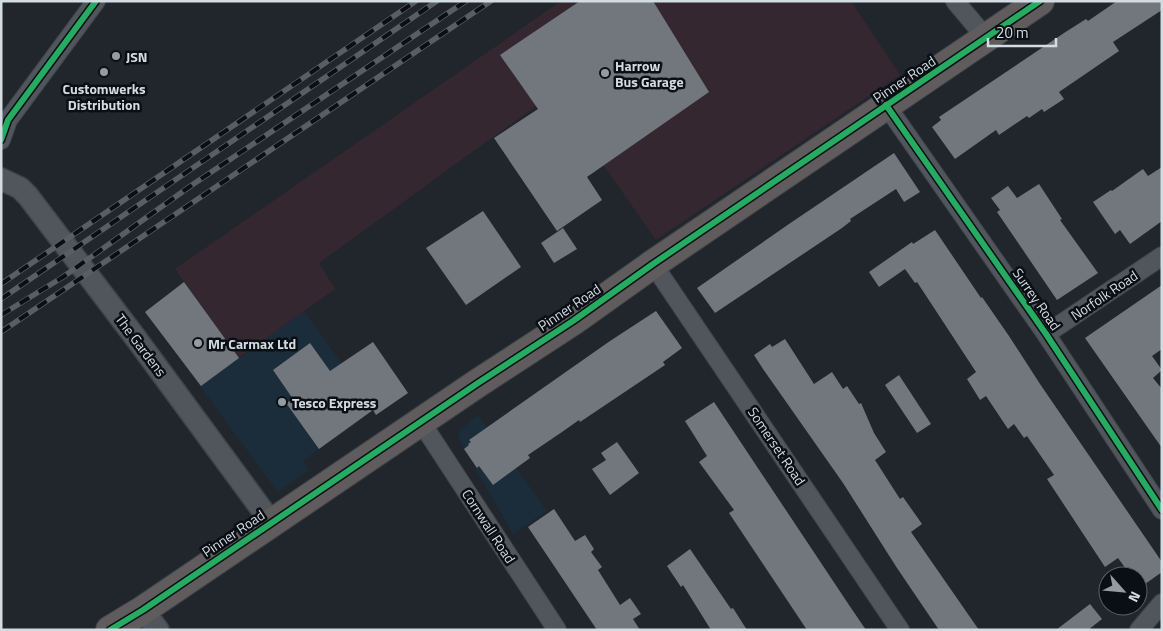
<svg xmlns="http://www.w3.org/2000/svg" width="1163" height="631" font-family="'Titillium Web',sans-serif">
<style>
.built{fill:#1b2c3a}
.industrial{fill:#352730}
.building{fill:#72777d}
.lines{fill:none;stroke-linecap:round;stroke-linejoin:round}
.minor-casing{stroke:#3e4449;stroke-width:20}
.tertiary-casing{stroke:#3e4449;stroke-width:24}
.primary-casing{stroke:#3e4449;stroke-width:30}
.minor{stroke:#50565b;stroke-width:18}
.tertiary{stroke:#50565b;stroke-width:21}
.primary{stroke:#605c5e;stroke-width:28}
.rail-casing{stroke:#5a5e62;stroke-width:5.5}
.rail{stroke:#0a0f14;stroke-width:4;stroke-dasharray:11;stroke-linecap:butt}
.cycleway-casing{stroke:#0a0f14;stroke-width:9}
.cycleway{stroke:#26ab63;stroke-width:6}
.poi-dot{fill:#949ca3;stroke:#0a0f14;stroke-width:2}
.labels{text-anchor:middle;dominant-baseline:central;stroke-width:5;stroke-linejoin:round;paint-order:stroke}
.poi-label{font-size:14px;font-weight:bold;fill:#d3dce3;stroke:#0a0f14;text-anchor:start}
.street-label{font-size:14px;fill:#d3dce3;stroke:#0a0f14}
</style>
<rect width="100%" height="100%" fill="#20262c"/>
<g class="built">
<polygon points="184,282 240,358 304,311 342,364 319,449 303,461 309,470 278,492 145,312"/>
<polygon points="478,415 547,511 513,534 458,438 460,430"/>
</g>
<polygon class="industrial" points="561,1 851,1 900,75 656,240 604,166 536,106 319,263 335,289 239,358 175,269"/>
<g class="building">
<polygon points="580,1 653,1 709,92 587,177 602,200 557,231 494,138 538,109 500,55"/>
<polygon points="1117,1 1162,1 1162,10 1113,42 1119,51 1059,92 1064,99 1044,112 1042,109 1029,118 1027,116 999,135 996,130 955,159 932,127 941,120 939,117 1064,33 1086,19 1088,21"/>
<polygon points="894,153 920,192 904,202 896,189 850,219 851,221 842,228 715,313 697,288 789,224"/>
<polygon points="1162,167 1162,221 1130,244 1120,230 1115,234 1093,202 1111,190 1112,191 1143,169 1148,176"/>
<polygon points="1039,184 1062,219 1060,220 1098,273 1057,300 997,212 1000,210 991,198 1008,186 1017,198"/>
<polygon points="483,211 521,267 466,305 426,248"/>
<polygon points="563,228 577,249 554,263 541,243"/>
<polygon points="935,230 981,298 982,297 1009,336 1040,384 1162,562 1162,572 1138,589 1138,576 1131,576 1118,558 1105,567 1047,479 1054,475 1027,436 1024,438 1014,424 1008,429 986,396 980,400 967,379 976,372 917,282 915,283 905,269 879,287 869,272 912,242 913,244"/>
<polygon points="184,282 239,358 201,386 145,312"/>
<polygon points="1162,285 1162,349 1152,356 1162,370 1153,378 1162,389 1162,448 1085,338"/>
<polygon points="656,311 682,348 663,362 665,365 580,422 579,420 562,432 528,455 530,458 493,485 479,466 477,468 464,449 469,445 468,444 471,442 469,440 610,341"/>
<polygon points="785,339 814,384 832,372 843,389 847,386 859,404 861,403 874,433 886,452 875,460 900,499 903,497 922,524 911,532 979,630 939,630 897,568 843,483 763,369 754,355 770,344 772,347"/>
<polygon points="373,342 408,393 376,415 373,410 319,449 286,403 293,399 273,370 310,343 330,371"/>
<polygon points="899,375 931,424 917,433 885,385"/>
<polygon points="714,402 849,605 866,630 807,630 729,513 734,510 699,462 707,456 685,421"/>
<polygon points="617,442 639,473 610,495 592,469 606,460 601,453"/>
<polygon points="554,509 575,541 585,535 594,549 591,552 602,567 598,570 620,605 630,598 641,614 633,619 640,630 597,630 528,527"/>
<polygon points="690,549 731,609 733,608 747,630 711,630 683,585 681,587 667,566"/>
<polygon points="1090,604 1102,619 1088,630 1056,630"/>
</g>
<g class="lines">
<defs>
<g id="minor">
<polyline points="955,1 986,38"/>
<polyline points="886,105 1046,334 1162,510"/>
<polyline points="1,140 8,120 96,1"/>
<polyline points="653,264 900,630"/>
<polyline points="1046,334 1162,256"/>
<polyline points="421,422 557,630"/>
<polyline points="1139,630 1162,603"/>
</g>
<g id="tertiary">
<polyline points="1,179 20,188 28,196 135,337 271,522"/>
<polyline points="143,610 158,630"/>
</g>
<polyline id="primary" points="110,630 143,610 478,383 573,321 653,264 1040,1"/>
</defs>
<use href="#minor" class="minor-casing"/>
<use href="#tertiary" class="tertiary-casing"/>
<use href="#primary" class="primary-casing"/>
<use href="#minor" class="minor"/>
<use href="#tertiary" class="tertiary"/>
<use href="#primary" class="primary"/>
<defs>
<g id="rail">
<polyline points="1,284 416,1"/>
<polyline points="1,299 437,1"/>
<polyline points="1,315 63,277 192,185 466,1"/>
<polyline points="1,332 491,1"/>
</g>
</defs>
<use href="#rail" class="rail-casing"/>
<use href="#rail" class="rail"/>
<defs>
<g id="cycleway">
<polyline points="886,105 1046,334 1162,510"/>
<polyline points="1,140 8,120 96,1"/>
<polyline points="110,630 143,610 478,383 573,321 653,264 1040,1"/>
</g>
</defs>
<use href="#cycleway" class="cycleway-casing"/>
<use href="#cycleway" class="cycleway"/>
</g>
<g class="poi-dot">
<circle cx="116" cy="56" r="5"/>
<circle cx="104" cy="72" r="5"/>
<circle cx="605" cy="73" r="5"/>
<circle cx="198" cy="343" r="5"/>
<circle cx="282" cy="402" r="5"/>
</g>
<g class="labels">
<g class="poi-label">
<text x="126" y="56">JSN</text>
<text x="615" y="65">Harrow<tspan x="615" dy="16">Bus Garage</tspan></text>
<text x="104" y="88" text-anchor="middle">Customwerks<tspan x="104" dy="16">Distribution</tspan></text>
<text x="208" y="343">Mr Carmax Ltd</text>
<text x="292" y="402">Tesco Express</text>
</g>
<g class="street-label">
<text transform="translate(904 79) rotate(-34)">Pinner Road</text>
<text transform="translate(1104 295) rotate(-34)">Norfolk Road</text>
<text transform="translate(1037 299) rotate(55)">Surrey Road</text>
<text transform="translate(569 307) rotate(-34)">Pinner Road</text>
<text transform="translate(141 345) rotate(53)">The Gardens</text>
<text transform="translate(777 446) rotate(56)">Somerset Road</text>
<text transform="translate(489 526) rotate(57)">Cornwall Road</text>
<text transform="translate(233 533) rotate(-34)">Pinner Road</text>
</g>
</g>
<rect width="1163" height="631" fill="none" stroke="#d3dce3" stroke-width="5"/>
<g transform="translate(1123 591) rotate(117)"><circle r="24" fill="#0a0f14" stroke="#5a6167"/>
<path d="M0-4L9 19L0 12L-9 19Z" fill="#949ca3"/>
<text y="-8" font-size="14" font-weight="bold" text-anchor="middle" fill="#d3dce3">N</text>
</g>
<path d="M988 38v8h68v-8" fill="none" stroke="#d3dce3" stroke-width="2.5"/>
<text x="996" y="38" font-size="15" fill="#d3dce3" stroke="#0a0f14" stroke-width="4" paint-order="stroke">20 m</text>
</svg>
